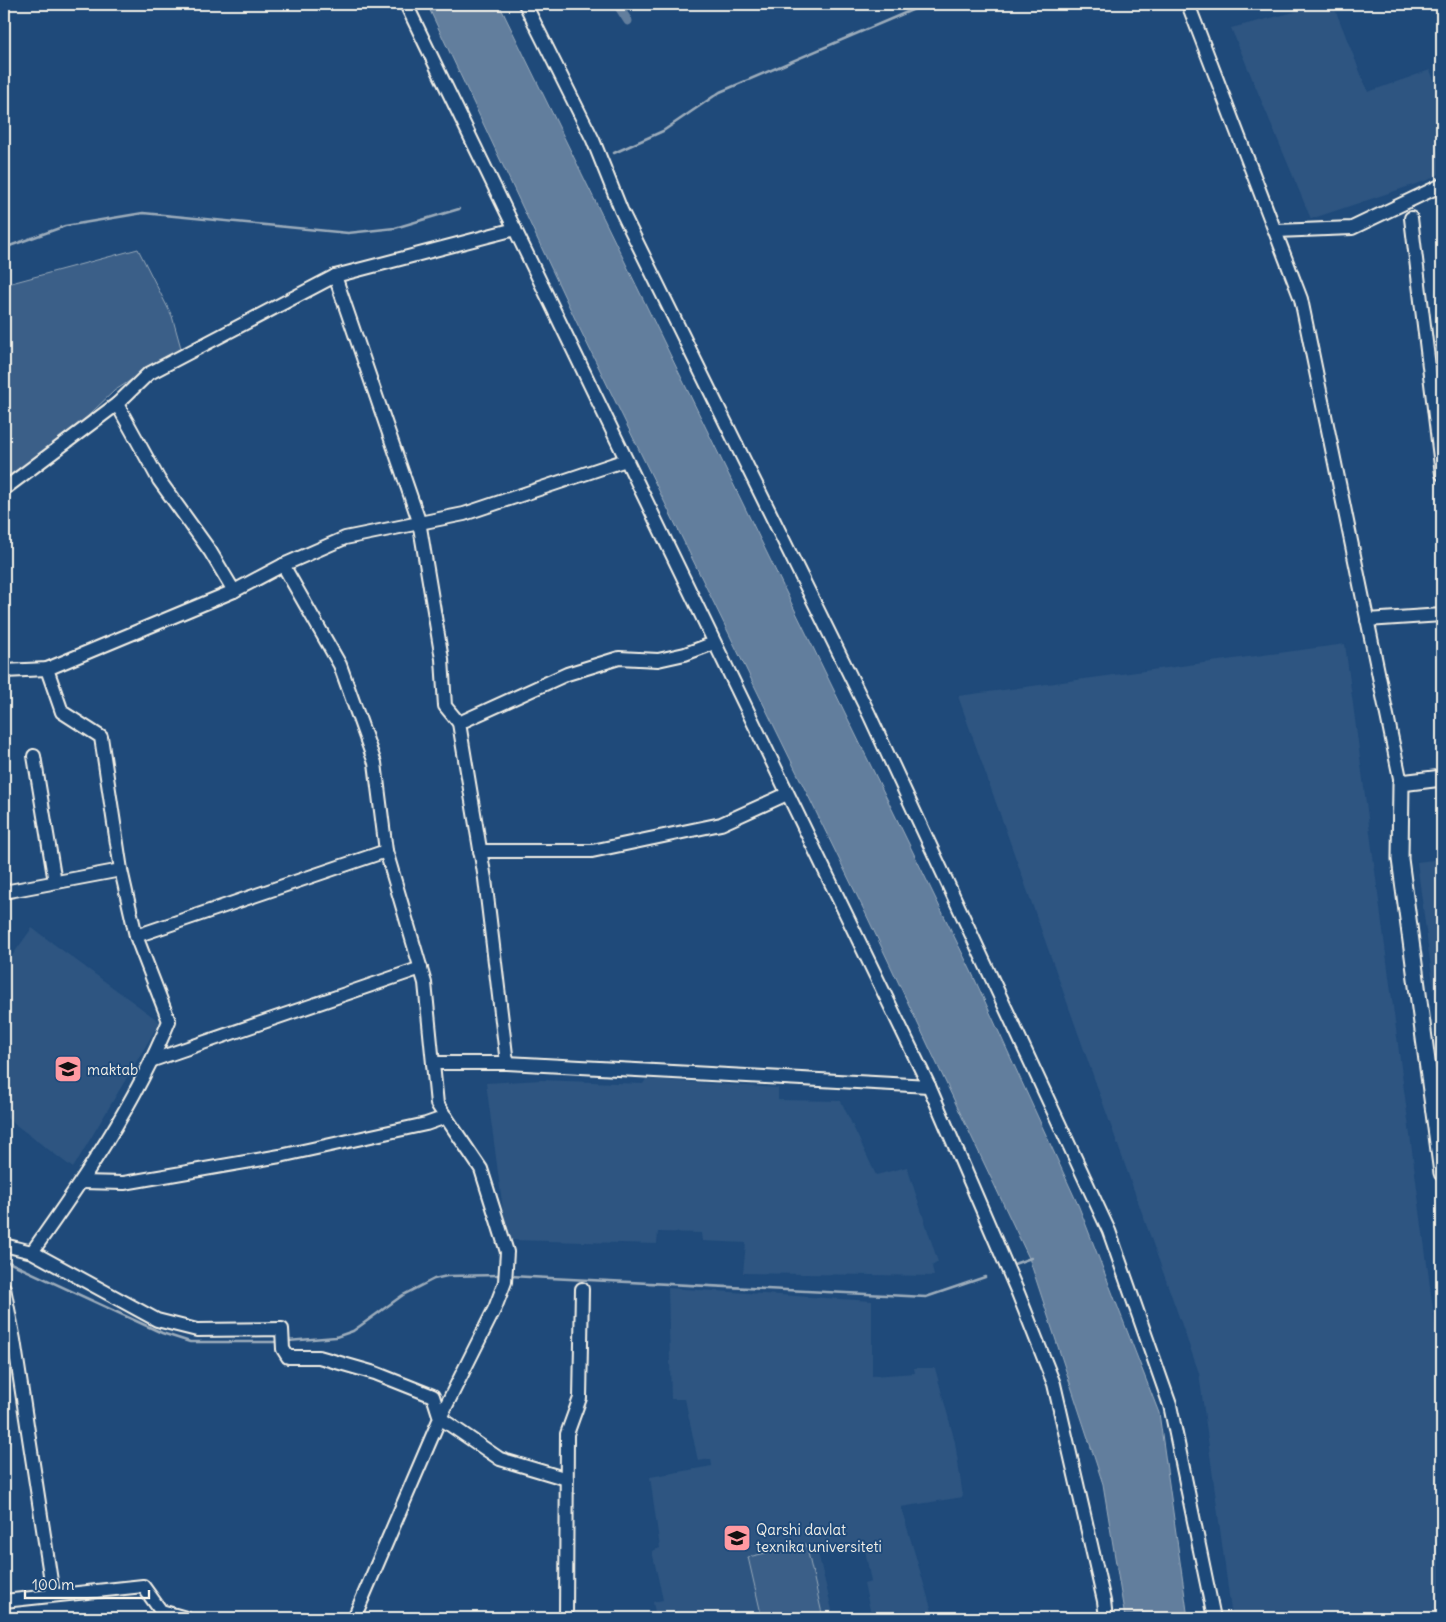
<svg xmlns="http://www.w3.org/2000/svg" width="1446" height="1622" font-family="Delius,sans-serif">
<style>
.built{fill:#2d5581}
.green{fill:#3a5f88;stroke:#97a8b8}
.water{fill:#627e9d;stroke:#9cacbb}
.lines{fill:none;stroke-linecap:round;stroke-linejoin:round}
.stream{stroke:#9cacbb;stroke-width:2.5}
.canal{stroke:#627e9d;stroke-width:9}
.minor-casing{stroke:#f4f1e8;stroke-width:16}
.major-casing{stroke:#f4f1e8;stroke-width:19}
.minor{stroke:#1f4a7a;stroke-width:12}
.major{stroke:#1f4a7a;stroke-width:15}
.labels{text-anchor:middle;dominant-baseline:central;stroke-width:4;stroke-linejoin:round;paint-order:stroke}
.poi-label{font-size:15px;fill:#f4f1e8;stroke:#1f4a7a;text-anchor:start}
</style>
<rect width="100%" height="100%" fill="#1f4a7a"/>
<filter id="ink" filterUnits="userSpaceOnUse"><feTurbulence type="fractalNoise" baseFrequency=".02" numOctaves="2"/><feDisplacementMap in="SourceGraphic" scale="10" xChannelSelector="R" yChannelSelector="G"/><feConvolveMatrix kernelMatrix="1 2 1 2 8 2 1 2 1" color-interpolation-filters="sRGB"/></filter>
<g filter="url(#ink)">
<g class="built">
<polygon points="1327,4 1333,4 1368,92 1430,70 1442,100 1442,173 1428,180 1311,219 1231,28"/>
<polygon points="1345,644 1442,1377 1442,1618 1232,1618 1199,1373 958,696"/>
<polygon points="1442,859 1442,1052 1417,862"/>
<polygon points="32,928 160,1022 73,1168 4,1116 4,967"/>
<polygon points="646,1079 778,1088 778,1100 841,1101 876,1175 907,1167 938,1262 932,1266 934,1276 743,1273 746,1243 702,1241 701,1233 658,1232 657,1244 510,1240 505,1225 486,1083 541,1080 643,1084"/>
<polygon points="668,1288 872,1301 872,1376 915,1373 914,1368 935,1368 955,1442 963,1497 901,1507 934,1618 872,1618 864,1584 871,1582 864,1544 818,1553 834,1618 656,1618 653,1602 663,1600 652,1551 660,1548 650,1477 712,1466 711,1459 698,1461 685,1399 671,1399"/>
</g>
<g class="green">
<polygon points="138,249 172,316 181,348 114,391 68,435 4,482 4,285"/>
<polygon points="806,1544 823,1618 762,1618 748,1557"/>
</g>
<polygon class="water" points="427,4 499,4 971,971 1079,1207 1159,1413 1188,1618 1125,1618 1103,1484 1029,1258 864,910 576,321"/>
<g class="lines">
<g class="stream">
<polyline points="614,153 663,131 720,92 926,4"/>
<polyline points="4,248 65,226 143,213 348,233 395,228 459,209"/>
<polyline points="4,1260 162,1333 190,1342 277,1342"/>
<polyline points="1014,1264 1031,1258"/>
<polyline points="510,1276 926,1297 985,1277"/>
<polyline points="288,1341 336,1337 353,1331 403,1295 434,1279 447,1276 500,1275"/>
</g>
<polyline class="canal" points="617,4 628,21"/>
<defs>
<g id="minor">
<polyline points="406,4 929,1086 1018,1293 1054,1384 1104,1601 1106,1618"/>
<polyline points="525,4 593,140 621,210 869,714 1109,1231 1170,1405 1214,1618"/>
<polyline points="1188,4 1301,299 1401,783"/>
<polyline points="1411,218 1442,474"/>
<polyline points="1276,231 1352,228 1442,185"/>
<polyline points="335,276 419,521 442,659 445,706 459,723 485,879 507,1063"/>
<polyline points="117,404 159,480 210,551 234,591"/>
<polyline points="4,489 117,404 148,374 335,276 515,229"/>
<polyline points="283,565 340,665 375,763 386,851 425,983 437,1104 481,1169 507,1252 505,1282 495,1308 440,1418 354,1618"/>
<polyline points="1367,620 1442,615"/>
<polyline points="4,671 47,669 234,591 283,565 345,538 464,514 626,460"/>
<polyline points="459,723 567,674 619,658 658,660 685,654 714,643"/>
<polyline points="34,756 55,882"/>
<polyline points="480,851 592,851 721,824 787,794"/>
<polyline points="4,892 121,870"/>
<polyline points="136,936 386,851"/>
<polyline points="153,1060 421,968"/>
<polyline points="433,1063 507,1063 929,1086"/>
<polyline points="81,1182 124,1183 280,1156 426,1124 446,1117"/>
<polyline points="4,1245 32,1252 157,1320 197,1330 282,1329 283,1349 288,1357 319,1357 375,1373 433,1396 440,1418 500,1459 567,1479"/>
<path d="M32,1252C84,1179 135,1104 169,1021L136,936L121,870L101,737L62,712L47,669"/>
<polyline points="4,1288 14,1340 53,1594"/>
<polyline points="4,1601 143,1586 161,1611 186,1618"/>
<polyline points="566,1618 567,1434 580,1398 582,1289"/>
</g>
<polyline id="major" points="1442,778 1401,783 1400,859 1442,1173"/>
</defs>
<use href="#minor" class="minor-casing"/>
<use href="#major" class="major-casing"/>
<use href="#minor" class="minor"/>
<use href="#major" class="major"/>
</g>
</g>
<defs>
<symbol id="school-square" viewBox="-11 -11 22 22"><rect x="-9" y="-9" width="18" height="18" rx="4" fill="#ff9aa2" stroke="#1f4a7a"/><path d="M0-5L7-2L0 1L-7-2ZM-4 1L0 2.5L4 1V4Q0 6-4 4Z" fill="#111"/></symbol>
<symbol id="university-square" viewBox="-11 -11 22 22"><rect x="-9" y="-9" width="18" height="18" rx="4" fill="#ff9aa2" stroke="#1f4a7a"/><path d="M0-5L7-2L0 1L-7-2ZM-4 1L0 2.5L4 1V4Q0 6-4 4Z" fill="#111"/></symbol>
</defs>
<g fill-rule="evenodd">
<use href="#school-square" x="52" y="1053" width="32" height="32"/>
<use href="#university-square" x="721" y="1522" width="32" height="32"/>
</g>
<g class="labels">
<g class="poi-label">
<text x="87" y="1069">maktab</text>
<text x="756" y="1529">Qarshi davlat<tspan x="756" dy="17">texnika universiteti</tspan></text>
</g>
</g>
<rect width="1446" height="1622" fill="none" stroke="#1f4a7a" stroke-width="20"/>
<rect x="10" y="10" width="1426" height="1602" fill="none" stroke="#f4f1e8" stroke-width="2" filter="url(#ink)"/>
<path d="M25 1590v8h124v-8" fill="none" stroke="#f4f1e8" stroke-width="2.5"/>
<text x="32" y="1590" font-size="15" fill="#f4f1e8" stroke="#1f4a7a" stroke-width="4" paint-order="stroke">100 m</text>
</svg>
